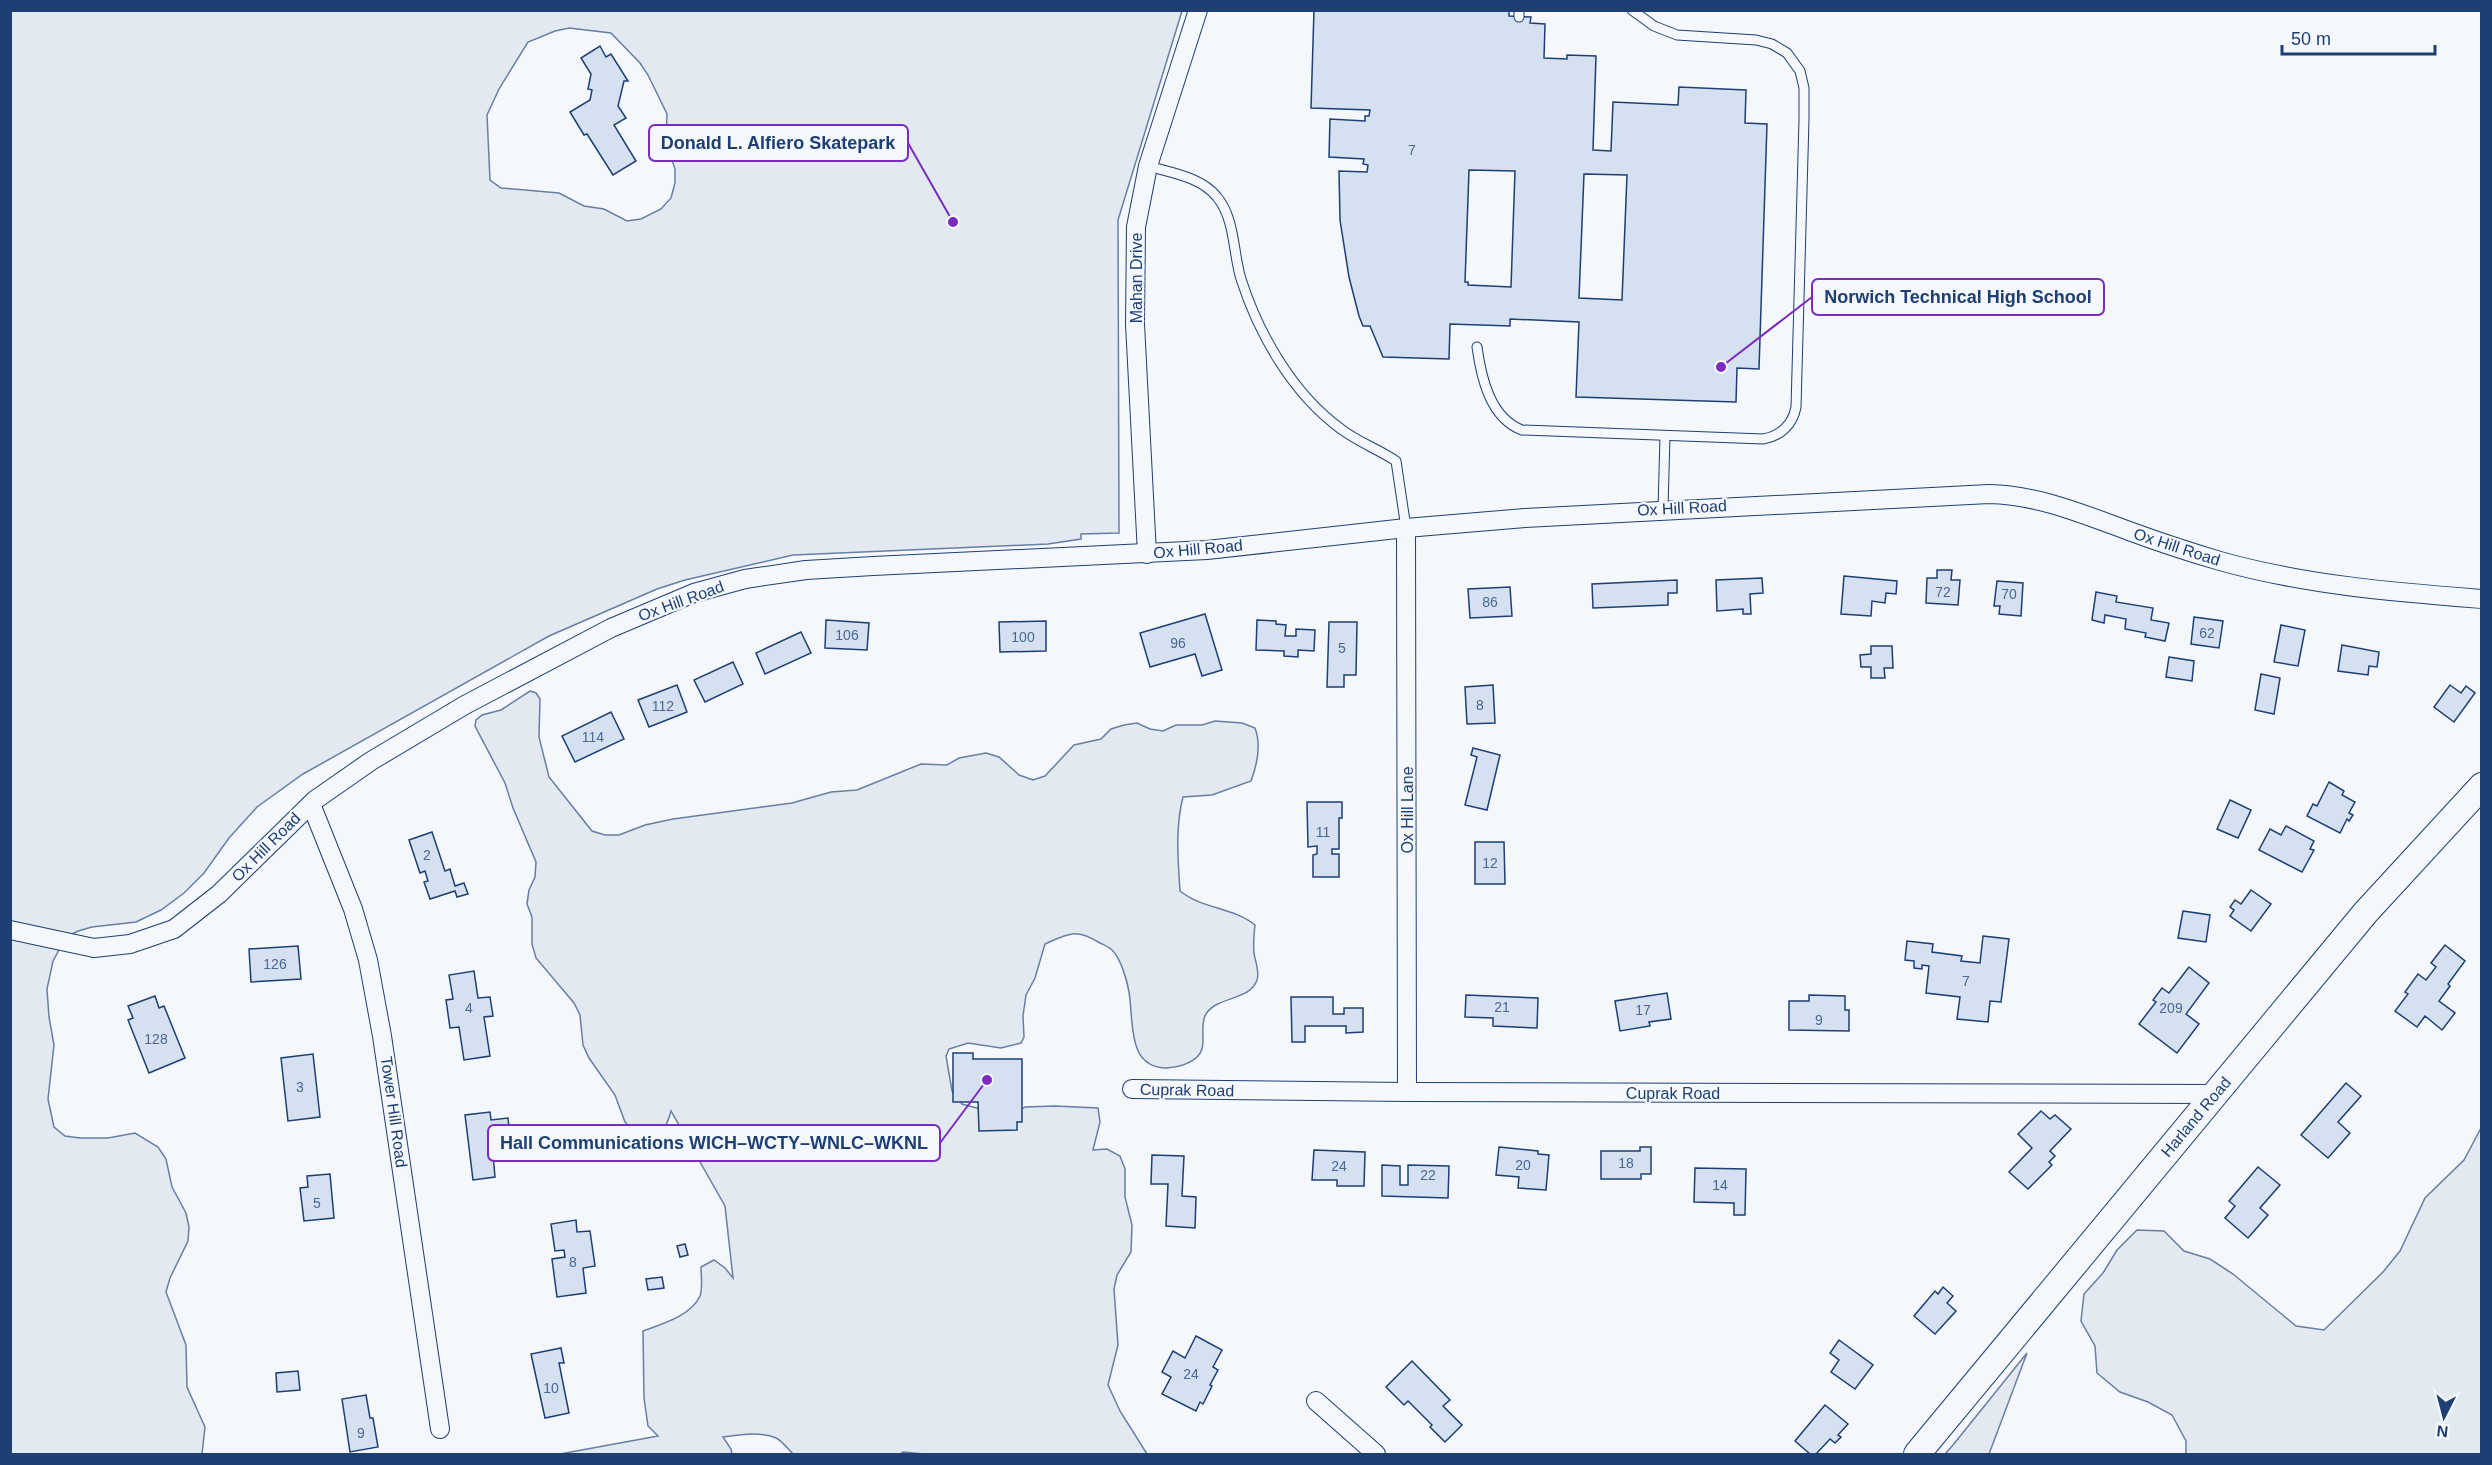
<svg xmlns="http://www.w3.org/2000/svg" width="2492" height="1465" font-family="Arial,sans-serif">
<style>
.green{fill:#e3e9f0;stroke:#687fa3;stroke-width:1.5;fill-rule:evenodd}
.building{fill:#d5e0f0;stroke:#1d3f73;stroke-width:1.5;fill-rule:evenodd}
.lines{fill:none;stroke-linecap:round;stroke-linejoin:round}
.lane-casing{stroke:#1d3f73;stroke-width:11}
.street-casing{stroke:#1d3f73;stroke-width:20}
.secondary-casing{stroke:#1d3f73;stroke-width:28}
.lane{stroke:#f4f7fb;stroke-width:9}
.street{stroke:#f4f7fb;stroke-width:18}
.secondary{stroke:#f4f7fb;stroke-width:26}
.labels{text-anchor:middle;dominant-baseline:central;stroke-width:4.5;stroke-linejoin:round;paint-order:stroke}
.number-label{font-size:14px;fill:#4b6792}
.street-label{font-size:16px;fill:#1d3f73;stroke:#f4f7fb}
.leader{fill:none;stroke:#7b2cbf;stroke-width:2}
.callout-dot{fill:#7b2cbf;stroke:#f4f7fb;stroke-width:2}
.callout{fill:#f4f7fb;stroke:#7b2cbf;stroke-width:2}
.callout-label{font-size:18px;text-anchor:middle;font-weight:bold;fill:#1d3f73}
</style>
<rect width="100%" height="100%" fill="#f4f7fb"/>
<g class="green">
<path d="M10,11H1182L1118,220L1119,533L1081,534V539L1048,544L793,555L685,580L657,589L549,636L303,774L257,807L229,838L204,873L184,893L161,910L136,922L92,927L78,931L66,937L53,961L47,989L49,1017L54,1045L48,1099L54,1127L65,1136L80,1138H108L135,1133L158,1147L166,1159L172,1187L186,1213L189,1227L188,1241L170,1278L166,1292L186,1345L187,1387L205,1427L202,1454H11ZM569,28L611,33L640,63L648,75L667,114L666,142L675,169V183L671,198L661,209L641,219L627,221L604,209L584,206L559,193L501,188L490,180L487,115L499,89L528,42L555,31Z"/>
<path d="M530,691L536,693L540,699L539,737L549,777L592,831L605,835H619L645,825L673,819L792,803L831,792L857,790L921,764L947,765L959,758L986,753L999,757L1019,775L1033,780L1045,776L1074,745L1101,739L1111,729L1124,725L1137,723L1150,729L1163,731L1176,725H1202L1215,721L1242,723L1255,728C1261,744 1257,765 1251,781L1212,795L1183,797C1175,828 1178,860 1180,891C1202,909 1233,907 1255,925C1254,934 1253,944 1254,953C1255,961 1260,972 1257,980C1250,1001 1217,996 1206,1014C1198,1027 1209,1045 1197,1057C1190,1064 1177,1067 1167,1068C1126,1068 1134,1020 1129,992C1127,980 1121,959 1112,950C1109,947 1104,945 1100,943C1076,928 1069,933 1045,944L1035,978L1026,995L1023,1016L1024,1037L1021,1043L1001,1048L968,1043L949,1049L946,1056L952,1091L962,1104L1006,1116L1025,1107L1055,1106L1098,1108L1100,1122L1093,1150L1107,1149L1120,1156L1125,1169V1197L1132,1225L1131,1252L1117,1275L1114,1289L1118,1345L1108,1385L1120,1411L1147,1454H924L903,1452L900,1454H793C788,1449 782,1441 776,1438C761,1431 738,1435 723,1437L731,1449L732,1454H560L658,1436L648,1426L644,1398L643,1331C662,1324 691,1316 700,1296C703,1288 701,1275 701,1267L714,1260L725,1268L733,1278L725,1206L671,1111C667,1126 663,1134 647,1140L635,1133L625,1122L615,1095L589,1058L583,1045L580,1015L574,1003L536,958L532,944V917L527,904L529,890L535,877L536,862L513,808L505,783L475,726L476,720L482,715L501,710Z"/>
<polygon points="2481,1128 2481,1454 2186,1454 2186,1441 2172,1415 2148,1402 2120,1392 2097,1373 2095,1346 2081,1321 2084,1294 2103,1273 2117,1250 2137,1230 2164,1231 2184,1251 2210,1259 2233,1274 2296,1326 2324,1330 2383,1272 2400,1251 2425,1198 2464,1160"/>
<polygon points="2027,1353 1989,1454 1945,1454 1953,1445"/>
</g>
<g class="building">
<path d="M1314,10H1509V16L1531,17L1530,23L1545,24L1544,58L1567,59V55L1596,56L1593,150L1611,151L1613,102L1678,105L1679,87L1746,90L1745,123L1767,124L1759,369L1737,368L1736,402L1576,397L1579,322L1510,319V326L1450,324L1449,359L1383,357L1370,326H1363L1359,316L1349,277L1340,220L1339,171L1367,172L1368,165L1363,164L1364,159L1329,157L1330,119L1365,121V116H1369L1370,110L1311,108ZM1469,170L1515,171L1511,287L1468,285V282H1465ZM1584,174L1627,175L1622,300L1579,298Z"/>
<polygon points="600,46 606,57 611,54 628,81 624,81 618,106 626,118 614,125 636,161 613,175 587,134 584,135 570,112 590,100 592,90 588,89 591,74 581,58"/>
<polygon points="1937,570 1952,570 1951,580 1960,580 1958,605 1926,603 1927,578 1937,578"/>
<polygon points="1844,576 1897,581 1896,594 1886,593 1885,603 1872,601 1871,616 1841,614"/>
<polygon points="1762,578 1763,593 1750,594 1751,614 1743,614 1743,609 1717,611 1716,580"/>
<polygon points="1677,580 1677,593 1668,593 1668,605 1593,608 1592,584"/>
<polygon points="1997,581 2023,583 2021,616 1999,614 2000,606 1994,606"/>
<polygon points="1510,587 1512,616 1470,618 1468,589"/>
<polygon points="2096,592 2117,596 2116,602 2153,608 2151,620 2169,623 2165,641 2145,637 2146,633 2125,629 2126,619 2105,615 2104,623 2092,620"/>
<polygon points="1205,614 1222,670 1202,676 1195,654 1150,667 1140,633"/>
<polygon points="2194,617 2223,621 2219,648 2191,644"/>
<polygon points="826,620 869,623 867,650 825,648"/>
<polygon points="1257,620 1276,621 1276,624 1286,625 1285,636 1296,636 1296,629 1315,630 1314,651 1298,650 1298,657 1284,656 1284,651 1256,650"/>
<polygon points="1046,621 1046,651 1000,652 999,622"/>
<polygon points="1329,622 1357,622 1356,675 1344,675 1344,687 1327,687"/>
<polygon points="2281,625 2305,630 2298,666 2274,662"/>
<polygon points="801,632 811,653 765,674 756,653"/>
<polygon points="2342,645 2379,652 2377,667 2369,666 2368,675 2338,671"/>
<polygon points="1871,646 1892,646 1893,668 1884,668 1885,678 1871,678 1871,667 1861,667 1860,655 1871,654"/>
<polygon points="2169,657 2194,661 2192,681 2166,677"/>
<polygon points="733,662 743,684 705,702 694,680"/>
<polygon points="2261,674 2280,678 2274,714 2255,710"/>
<polygon points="677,685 687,712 649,727 638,700"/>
<polygon points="1493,685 1495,723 1467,724 1465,687"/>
<polygon points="2450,685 2461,693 2466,686 2475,693 2454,722 2434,707"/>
<polygon points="611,712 624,739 575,762 562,736"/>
<polygon points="1473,748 1500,755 1487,810 1465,805 1477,757 1471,755"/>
<polygon points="2329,782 2344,791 2342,795 2355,802 2349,813 2353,815 2349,821 2347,819 2340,833 2307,816 2313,804 2317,806"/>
<polygon points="2230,800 2251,810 2238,838 2217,829"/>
<polygon points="1307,802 1342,802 1342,818 1339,818 1339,849 1332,849 1332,854 1339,854 1339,877 1313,877 1313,855 1317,854 1317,846 1308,847"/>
<polygon points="2286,826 2314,841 2310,849 2314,850 2302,872 2259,850 2270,829 2281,835"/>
<polygon points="432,832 445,871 450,869 455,886 464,883 468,894 457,897 455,891 430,899 424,882 428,881 425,871 420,873 409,840"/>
<polygon points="1475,842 1504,842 1505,884 1475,884"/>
<polygon points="2251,890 2271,904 2251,931 2230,916 2234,910 2230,907 2235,900 2241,904"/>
<polygon points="2183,911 2210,915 2206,942 2178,938"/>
<polygon points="1983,936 2009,939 2001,1002 1990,1001 1988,1022 1957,1019 1960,997 1926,993 1929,966 1922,965 1922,969 1914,968 1914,961 1905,960 1907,941 1933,944 1932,952 1962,956 1961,961 1980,963"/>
<polygon points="2445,945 2465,961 2448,984 2450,986 2439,1001 2455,1013 2442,1030 2425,1016 2417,1027 2395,1011 2408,994 2405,992 2418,974 2426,980 2436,967 2431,963"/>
<polygon points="298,946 301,979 251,982 249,949"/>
<polygon points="2189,967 2209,983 2186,1014 2199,1024 2177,1053 2139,1024 2156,1002 2153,1000 2162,988 2169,993"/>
<polygon points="474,971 478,998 490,997 493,1016 484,1017 490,1056 464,1060 459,1027 450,1028 446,1000 453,999 449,975"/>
<polygon points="1667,993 1671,1019 1649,1022 1650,1026 1620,1031 1615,1001"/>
<polygon points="1466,995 1538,998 1537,1028 1493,1026 1493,1018 1465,1017"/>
<polygon points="1809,995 1845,996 1845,1010 1849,1010 1849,1031 1789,1030 1789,1001 1809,1001"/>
<polygon points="155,996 159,1008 164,1006 185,1058 149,1073 128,1020 133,1018 128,1006"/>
<polygon points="1291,997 1333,997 1333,1014 1344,1014 1344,1008 1363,1008 1363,1032 1346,1033 1346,1026 1305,1026 1305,1042 1292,1042"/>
<polygon points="953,1053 973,1053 973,1059 1022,1059 1022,1122 1017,1122 1017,1130 979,1131 978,1102 953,1102"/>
<polygon points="313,1054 320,1117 288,1121 281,1058"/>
<polygon points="2346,1083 2361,1096 2338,1122 2350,1133 2328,1158 2301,1135"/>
<polygon points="2041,1111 2050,1119 2055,1115 2071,1129 2050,1151 2055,1156 2049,1162 2052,1165 2028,1189 2009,1172 2032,1148 2018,1134"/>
<polygon points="490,1112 491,1120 508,1118 510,1136 503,1137 505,1152 493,1154 495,1177 473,1180 465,1115"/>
<polygon points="1499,1147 1538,1151 1538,1154 1549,1155 1546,1190 1518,1188 1519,1177 1496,1175"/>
<polygon points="1640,1147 1651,1147 1651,1174 1641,1174 1641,1179 1601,1179 1601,1151 1640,1151"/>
<polygon points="1314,1150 1365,1152 1364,1186 1337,1186 1337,1180 1312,1180"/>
<polygon points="1152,1155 1184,1156 1182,1196 1196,1197 1195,1228 1166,1226 1168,1184 1151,1184"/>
<polygon points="1382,1165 1400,1166 1400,1185 1408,1185 1408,1165 1449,1166 1448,1198 1382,1196"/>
<polygon points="2258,1167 2280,1185 2260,1208 2268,1215 2248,1238 2225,1218 2235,1206 2229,1201"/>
<polygon points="1695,1168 1746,1169 1745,1215 1734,1215 1734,1203 1694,1202"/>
<polygon points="330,1174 334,1218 304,1221 300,1188 308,1187 307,1176"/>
<polygon points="576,1220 577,1232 590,1231 595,1266 583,1268 586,1293 557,1297 552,1259 565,1257 564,1250 555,1251 551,1224"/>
<polygon points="685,1244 688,1255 680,1257 677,1246"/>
<polygon points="662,1277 664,1288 648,1290 646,1279"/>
<polygon points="1943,1287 1953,1296 1947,1303 1956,1311 1935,1334 1914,1316 1935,1291 1938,1294"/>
<polygon points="1196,1336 1222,1350 1213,1367 1218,1370 1210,1385 1212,1386 1203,1404 1200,1402 1196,1411 1162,1394 1171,1377 1162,1372 1173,1351 1185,1358"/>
<polygon points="1839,1340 1873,1365 1855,1389 1831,1372 1839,1360 1830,1353"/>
<polygon points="561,1348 564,1363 559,1363 569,1413 545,1418 531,1354"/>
<polygon points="1412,1361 1450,1400 1443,1406 1462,1425 1445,1442 1430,1427 1432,1425 1408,1401 1404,1405 1386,1387"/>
<polygon points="298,1371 300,1390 277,1392 276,1373"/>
<polygon points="366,1395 370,1418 373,1418 378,1447 350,1452 342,1399"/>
<polygon points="1825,1405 1848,1424 1838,1435 1841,1437 1835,1443 1830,1439 1816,1454 1810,1454 1795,1441"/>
</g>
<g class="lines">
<defs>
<g id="lane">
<polyline points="1519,17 1519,10"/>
<path d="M1148,166C1172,173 1201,177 1217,197C1235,218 1233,253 1241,279C1259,335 1293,394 1341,429C1358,442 1378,449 1396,461L1406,528"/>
<path d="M1477,347C1481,377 1490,418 1522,430L1763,439C1781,436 1793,424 1796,407L1804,119V88L1800,71L1787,53L1772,44L1756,40L1677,35L1654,26L1632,10"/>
<polyline points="1663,509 1665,436"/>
</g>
<g id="street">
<polyline points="1406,528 1407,1092"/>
<polyline points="1147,554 1135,324 1136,227 1148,166 1198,10"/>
<polyline points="311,804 353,909 368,960 382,1036 440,1429"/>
<path d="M10,930L94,948L130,944L174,929L219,894L315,800L371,761L465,705L611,628L694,593L745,579L806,570L873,566L1207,550L1406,528L1525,518L1989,494C2038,495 2083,514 2129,531C2159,542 2189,552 2220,561C2305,585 2394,592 2482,599"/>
<polyline points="1132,1089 1407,1092 2215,1094"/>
<polyline points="1316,1401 1376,1454"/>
</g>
<polyline id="secondary" points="1917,1454 2366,912 2482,786"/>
</defs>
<use href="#lane" class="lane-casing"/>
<use href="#street" class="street-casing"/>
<use href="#secondary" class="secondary-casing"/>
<use href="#lane" class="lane"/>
<use href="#street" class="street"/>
<use href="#secondary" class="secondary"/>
</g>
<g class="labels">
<g class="number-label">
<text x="1412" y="150">7</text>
<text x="1943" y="592">72</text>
<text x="2009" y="594">70</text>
<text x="1490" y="602">86</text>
<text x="2207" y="633">62</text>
<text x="847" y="635">106</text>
<text x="1023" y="637">100</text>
<text x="1178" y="643">96</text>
<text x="1342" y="648">5</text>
<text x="1480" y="705">8</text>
<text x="663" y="706">112</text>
<text x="593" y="737">114</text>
<text x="1323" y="832">11</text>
<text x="427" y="855">2</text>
<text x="1490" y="863">12</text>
<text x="275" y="964">126</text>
<text x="1966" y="981">7</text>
<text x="1502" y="1007">21</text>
<text x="469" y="1008">4</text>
<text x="2171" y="1008">209</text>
<text x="1643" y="1010">17</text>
<text x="1819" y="1020">9</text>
<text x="156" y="1039">128</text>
<text x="300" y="1087">3</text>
<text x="1626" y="1163">18</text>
<text x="1523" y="1165">20</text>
<text x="1339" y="1166">24</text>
<text x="1428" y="1175">22</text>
<text x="1720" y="1185">14</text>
<text x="317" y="1203">5</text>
<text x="573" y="1262">8</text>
<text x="1191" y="1374">24</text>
<text x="551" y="1388">10</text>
<text x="361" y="1433">9</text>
</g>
<g class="street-label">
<text transform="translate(1136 278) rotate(-90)">Mahan Drive</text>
<text transform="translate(1682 508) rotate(-3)">Ox Hill Road</text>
<text transform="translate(2177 547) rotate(18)">Ox Hill Road</text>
<text transform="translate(1198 549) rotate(-5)">Ox Hill Road</text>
<text transform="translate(681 601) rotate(-20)">Ox Hill Road</text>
<text transform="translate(1407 810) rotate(-90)">Ox Hill Lane</text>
<text transform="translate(266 847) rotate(-45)">Ox Hill Road</text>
<text transform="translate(1187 1090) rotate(1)">Cuprak Road</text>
<text x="1673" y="1093">Cuprak Road</text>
<text transform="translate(394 1112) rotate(82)">Tower Hill Road</text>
<text transform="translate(2196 1117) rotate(-50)">Harland Road</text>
</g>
</g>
<path class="leader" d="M953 222L908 143M1721 367L1812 297M987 1080L940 1143"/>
<g class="callout-dot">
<circle cx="953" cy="222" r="6"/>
<circle cx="1721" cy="367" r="6"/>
<circle cx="987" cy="1080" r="6"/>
</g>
<g class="callout">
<rect x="649" y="125" width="259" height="36" rx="6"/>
<rect x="1812" y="279" width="292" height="36" rx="6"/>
<rect x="488" y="1125" width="452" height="36" rx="6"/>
</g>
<g class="callout-label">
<text x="778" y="149">Donald L. Alfiero Skatepark</text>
<text x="1958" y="303">Norwich Technical High School</text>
<text x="714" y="1149">Hall Communications WICH–WCTY–WNLC–WKNL</text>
</g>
<rect width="2492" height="1465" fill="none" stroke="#1d3f73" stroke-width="24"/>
<g transform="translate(2444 1417) rotate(186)" stroke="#f4f7fb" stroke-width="4.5" paint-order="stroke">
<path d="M0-4.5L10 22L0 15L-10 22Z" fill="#1d3f73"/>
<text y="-9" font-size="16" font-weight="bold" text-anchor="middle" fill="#1d3f73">N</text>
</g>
<path d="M2282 45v9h153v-9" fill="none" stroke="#1d3f73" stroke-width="3"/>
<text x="2291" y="45" font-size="18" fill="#1d3f73" stroke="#f4f7fb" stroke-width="4.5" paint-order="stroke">50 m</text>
</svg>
